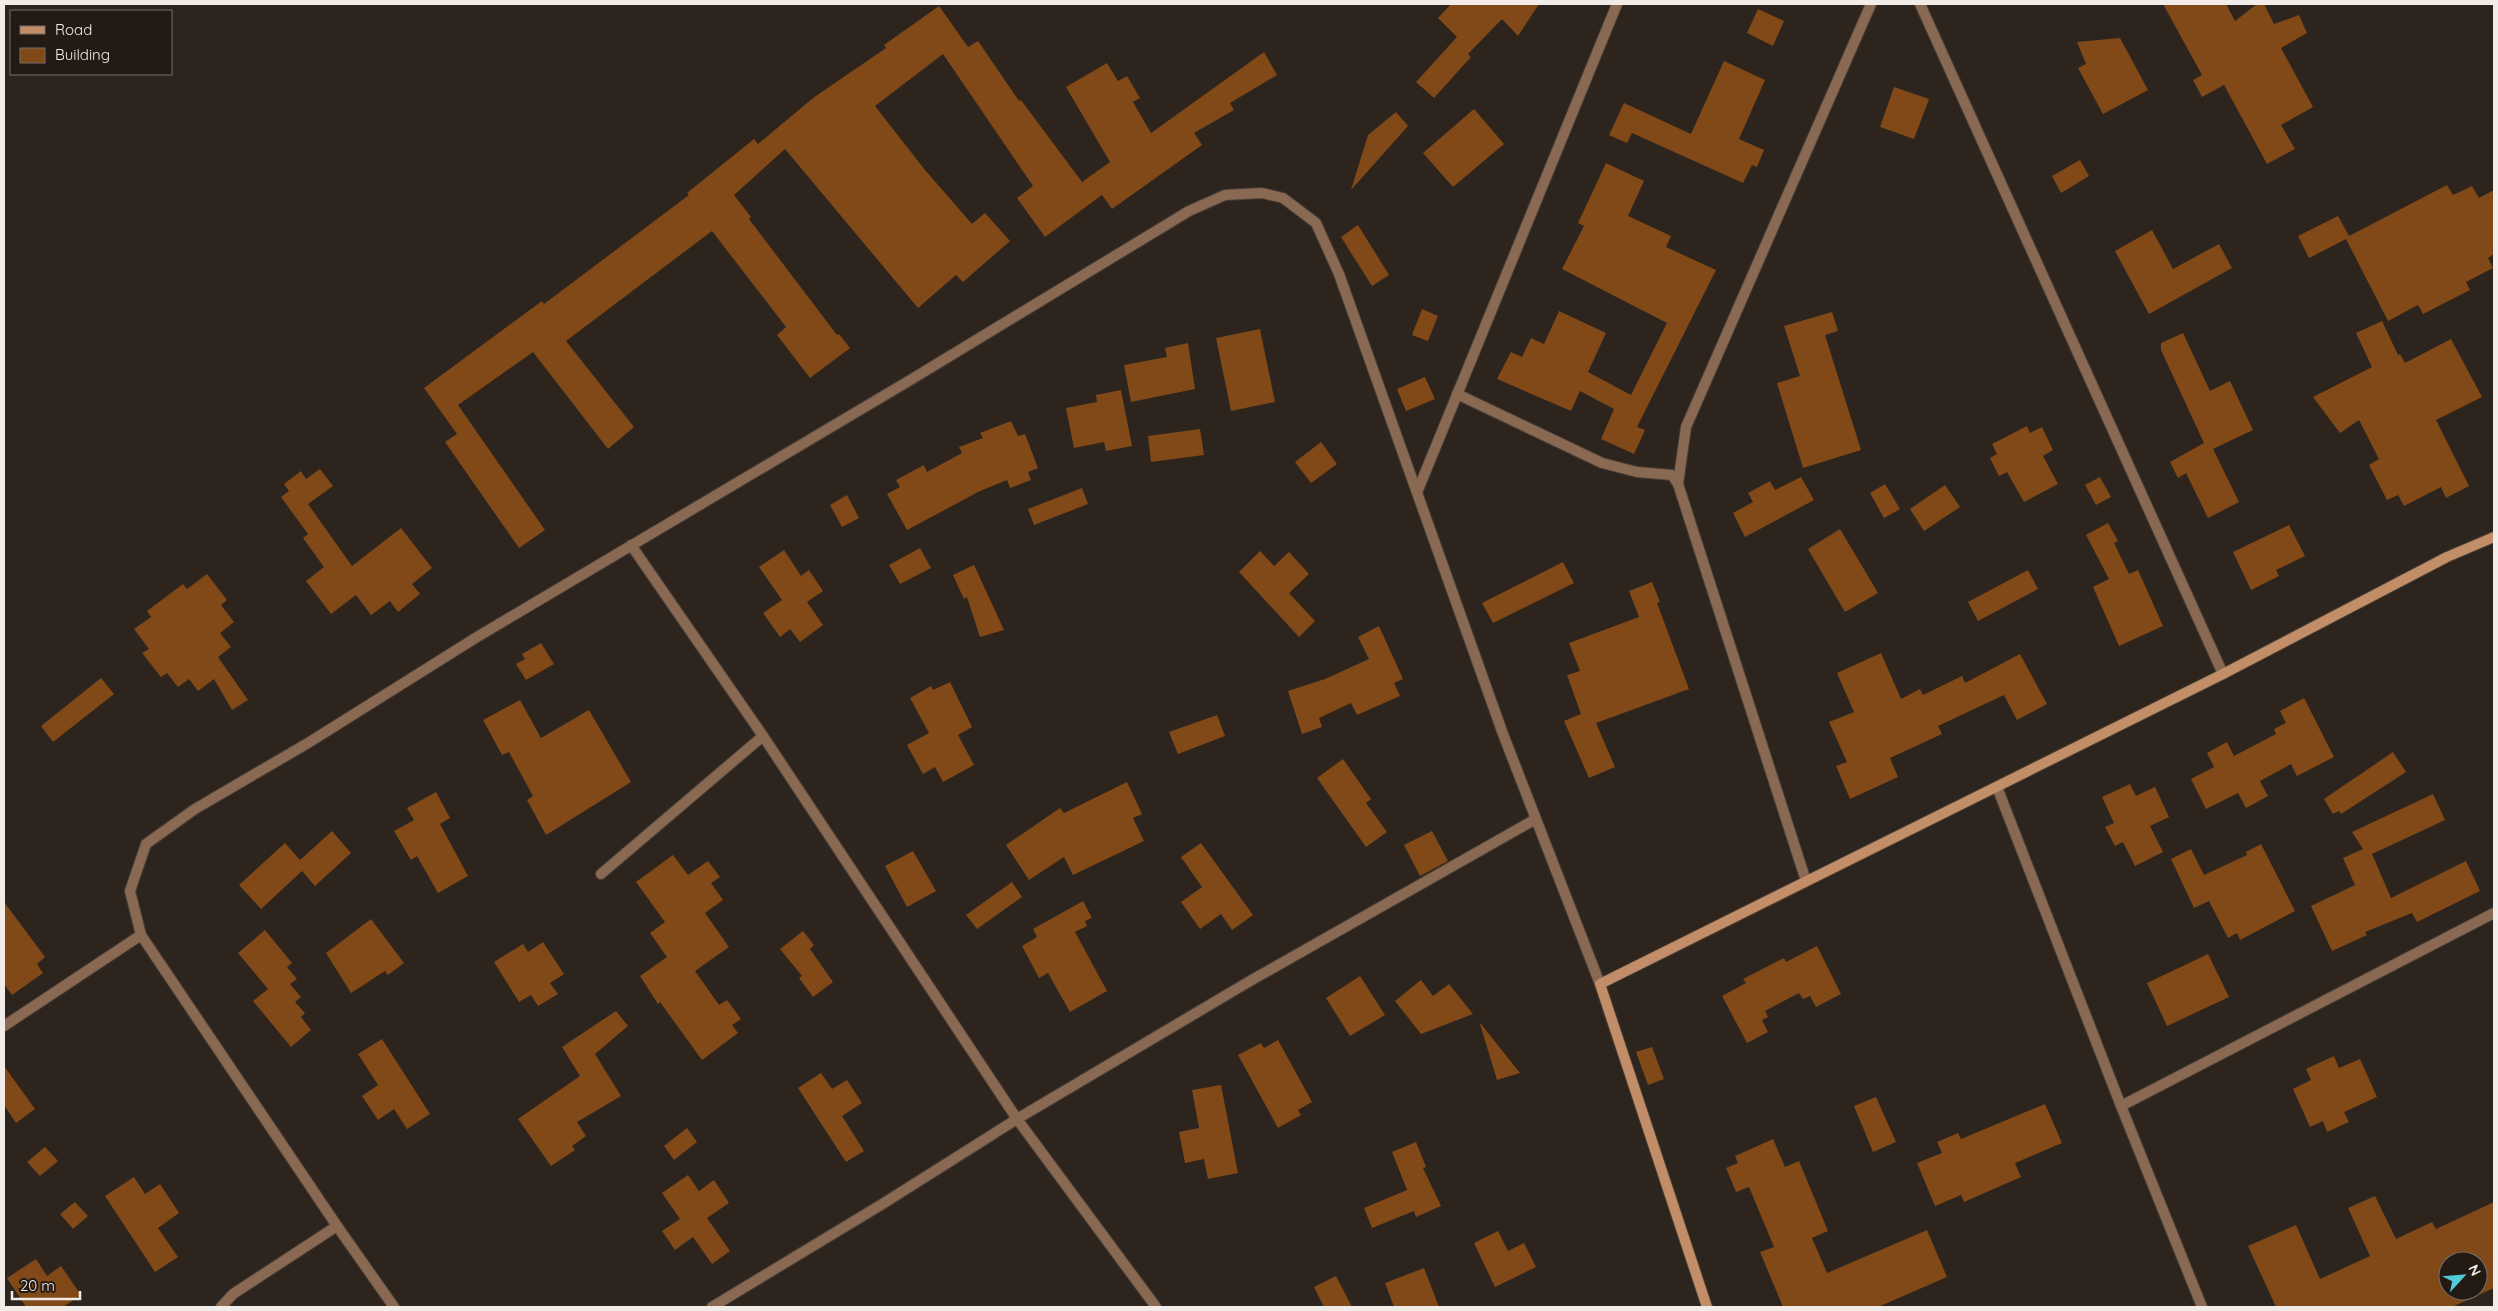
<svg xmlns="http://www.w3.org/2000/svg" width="2498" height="1311" font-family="Quicksand,sans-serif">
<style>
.building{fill:#804917;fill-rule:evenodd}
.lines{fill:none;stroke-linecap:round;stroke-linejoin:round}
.street-casing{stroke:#494039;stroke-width:12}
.secondary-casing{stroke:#494039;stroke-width:12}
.street{stroke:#896951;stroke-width:10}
.secondary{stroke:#c18e67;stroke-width:10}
</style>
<rect width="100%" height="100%" fill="#2d241d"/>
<g class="building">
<polygon points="1451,4 1539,4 1518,36 1502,19 1468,54 1471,57 1434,98 1416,82 1457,37 1438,18"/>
<polygon points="2163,4 2226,4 2235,21 2257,4 2264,4 2274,24 2299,15 2307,33 2281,48 2313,107 2281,125 2295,149 2267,164 2224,85 2202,97 2193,80 2202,75"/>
<polygon points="939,6 968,47 978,41 1019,101 1021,100 1082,182 1110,162 1066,87 1107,63 1118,81 1127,76 1140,98 1133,102 1151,133 1264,52 1277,75 1230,103 1234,110 1194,133 1202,145 1112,209 1102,195 1045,237 1017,198 1033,186 943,54 875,106 925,170 972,224 985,213 1010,241 963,282 956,275 918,308 785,149 734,195 751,217 749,219 837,335 839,334 850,348 810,378 777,335 786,327 712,231 566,341 634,427 608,449 533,352 458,405 545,530 519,548 445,442 457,434 424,388 542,301 544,304 689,195 687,193 754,139 758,144 813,98 886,48 884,45"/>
<polygon points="1758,9 1784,21 1773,46 1747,33"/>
<polygon points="2120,38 2148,90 2103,114 2078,68 2086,64 2077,42"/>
<polygon points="1724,61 1765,80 1739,139 1764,150 1757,167 1752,165 1743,183 1632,133 1627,143 1609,135 1624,103 1691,134"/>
<polygon points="1894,87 1929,99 1914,139 1880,127"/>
<polygon points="1474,109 1504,144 1453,187 1423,153"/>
<polygon points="1396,112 1408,126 1351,190 1368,135"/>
<polygon points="2080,160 2089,176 2061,193 2052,176"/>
<polygon points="1606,163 1644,181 1628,216 1671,236 1666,247 1716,270 1637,427 1645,430 1634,454 1601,439 1614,409 1580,391 1571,411 1497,379 1511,352 1522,357 1531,338 1544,344 1559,311 1606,333 1588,372 1631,395 1667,323 1562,269 1584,226 1578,223"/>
<polygon points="2447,185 2453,195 2472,186 2479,198 2494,190 2494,254 2488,258 2493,268 2466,282 2470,290 2423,314 2418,305 2388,321 2346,239 2309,258 2298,236 2338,216 2349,236"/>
<polygon points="1358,225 1389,275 1372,286 1341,237"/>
<polygon points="2152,230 2173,269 2219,244 2232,268 2149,314 2115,251"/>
<polygon points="1422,309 1438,316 1428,341 1412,335"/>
<polygon points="1832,312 1838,331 1825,335 1861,450 1803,468 1777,383 1800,376 1784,326"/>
<polygon points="2382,321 2398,355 2400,354 2405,363 2451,339 2482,397 2436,420 2469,486 2446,498 2441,487 2404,506 2398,495 2387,500 2369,465 2379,459 2359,420 2340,433 2313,397 2372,367 2356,333"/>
<polygon points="1260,329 1275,402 1231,411 1216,338"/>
<polygon points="2183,333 2210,391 2230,381 2253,430 2213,449 2239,502 2208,518 2186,473 2178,478 2170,462 2204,443 2161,350 2161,343"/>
<polygon points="1188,343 1195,389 1131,402 1124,365 1167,357 1165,348"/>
<polygon points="1425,377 1435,399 1406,411 1397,389"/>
<polygon points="1121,390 1132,446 1106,451 1104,442 1074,448 1066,408 1097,402 1096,395"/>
<polygon points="1011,421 1018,436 1025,434 1038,468 1028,472 1031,480 1010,488 1007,480 980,491 907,530 887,494 900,487 896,480 924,465 927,472 962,453 959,447 983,438 980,433"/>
<polygon points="2027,426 2030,433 2042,427 2053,450 2043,456 2058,484 2024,502 2007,472 1999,476 1990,458 1997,454 1992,444"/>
<polygon points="1200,429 1204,455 1151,462 1148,436"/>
<polygon points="1321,442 1337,464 1311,483 1295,462"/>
<polygon points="320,469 333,486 308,504 352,566 401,528 432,568 412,584 420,594 398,612 390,601 371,615 356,595 331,614 306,581 324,567 303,538 308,534 281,497 289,491 284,484 301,471 306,479"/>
<polygon points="1801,477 1814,500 1745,537 1733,513 1753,502 1748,493 1770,481 1775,490"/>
<polygon points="2100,477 2111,497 2096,505 2085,485"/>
<polygon points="1885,484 1900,509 1884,518 1870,493"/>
<polygon points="1945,485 1960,507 1924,531 1910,509"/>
<polygon points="1082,488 1088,504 1034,525 1028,509"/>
<polygon points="847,495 859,518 842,527 830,505"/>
<polygon points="2108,523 2118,541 2114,543 2129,574 2138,570 2163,626 2119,646 2093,587 2109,579 2086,535"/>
<polygon points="2289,525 2305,556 2276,570 2279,576 2251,590 2233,552"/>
<polygon points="1840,529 1878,593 1845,612 1808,549"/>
<polygon points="920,548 931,568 900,584 889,565"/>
<polygon points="784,550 801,576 809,570 823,591 807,602 823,625 800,642 790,629 780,637 763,613 782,600 759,567"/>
<polygon points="1260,551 1274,566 1289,552 1309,574 1289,593 1315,621 1299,637 1239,572"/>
<polygon points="1563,562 1574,583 1493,623 1482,603"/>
<polygon points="974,565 1004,630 980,637 967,597 964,599 953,575"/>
<polygon points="2028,570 2038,589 1978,621 1968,602"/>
<polygon points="207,574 227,600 221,605 234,622 220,633 231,647 218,657 248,700 232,710 214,679 198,691 189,679 178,687 167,673 161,677 142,653 149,649 134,629 151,617 147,611 183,584 187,589"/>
<polygon points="1652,582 1660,602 1657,603 1689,689 1596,723 1615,767 1589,778 1564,721 1581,714 1567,675 1580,671 1569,643 1639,617 1629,591"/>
<polygon points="1379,626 1403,679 1394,683 1400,696 1357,715 1351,703 1319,718 1322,727 1302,734 1288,691 1325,679 1369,659 1358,637"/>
<polygon points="541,643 554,664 526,680 516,664 525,659 522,654"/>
<polygon points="1881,653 1901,699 1920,689 1923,695 1962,676 1965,683 2020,654 2047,704 2017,720 2004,695 1938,726 1942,734 1890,758 1898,777 1850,799 1836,766 1847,762 1829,722 1854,712 1837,673"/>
<polygon points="101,678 114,694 53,742 41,726"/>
<polygon points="950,682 972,727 958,735 974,765 943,782 935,767 923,774 907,745 929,733 910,698 931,686 933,690"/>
<polygon points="2304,698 2334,757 2297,776 2291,764 2260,781 2268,796 2246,808 2238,793 2206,809 2191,779 2214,767 2207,753 2227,742 2234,756 2276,734 2274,729 2286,723 2280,711"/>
<polygon points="520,700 541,738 589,710 631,782 546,835 527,800 533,796 509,752 502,755 483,720"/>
<polygon points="1217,715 1225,736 1178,754 1169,732"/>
<polygon points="2393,752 2406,772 2341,814 2339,811 2333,814 2324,799"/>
<polygon points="1343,759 1371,799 1366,803 1387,832 1366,847 1317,778"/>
<polygon points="1127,782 1142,814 1133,818 1144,841 1073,875 1064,857 1029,880 1006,845 1060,808 1064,813"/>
<polygon points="2130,784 2136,796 2155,787 2169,817 2150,826 2163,852 2135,866 2123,842 2115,846 2105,827 2114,823 2102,797"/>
<polygon points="436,792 450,818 440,824 468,876 438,893 417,856 411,860 394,831 414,820 407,808"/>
<polygon points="2433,794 2445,820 2372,854 2391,898 2466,861 2480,891 2417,922 2412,913 2365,932 2367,935 2332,951 2311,906 2355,885 2343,858 2363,849 2352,832"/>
<polygon points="332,831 351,853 315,886 302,871 261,909 239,885 285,843 300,860"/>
<polygon points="1432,831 1448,861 1420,876 1404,845"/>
<polygon points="1201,843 1253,915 1232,930 1221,914 1200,929 1181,902 1202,887 1181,857"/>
<polygon points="2261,844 2295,911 2240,940 2237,933 2228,938 2209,901 2194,908 2171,859 2191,849 2204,875 2247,855 2246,852"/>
<polygon points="913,851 936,891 907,907 885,866"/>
<polygon points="673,855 688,875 708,861 720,877 711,883 723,900 705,913 729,947 695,971 719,1005 727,1000 741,1019 732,1025 738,1033 702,1060 660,1002 658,1004 640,976 667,957 650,933 665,922 636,882"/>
<polygon points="1012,882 1022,897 977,929 966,915"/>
<polygon points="1083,901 1092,918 1085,921 1087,926 1075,932 1107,991 1070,1012 1048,973 1039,978 1022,946 1037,937 1033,929"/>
<polygon points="4,902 45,957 37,964 43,973 12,995 4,984"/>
<polygon points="371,919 404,963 388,975 385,971 351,993 326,953"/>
<polygon points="265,930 292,963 287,967 297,979 290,984 301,997 295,1002 305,1013 301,1017 311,1030 291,1047 253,1001 268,989 238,953"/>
<polygon points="803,931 814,945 810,949 833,982 813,997 799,978 802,976 780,949"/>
<polygon points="543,942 564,974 550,983 558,994 538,1006 531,995 519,1002 494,962 523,944 528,952"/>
<polygon points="1817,946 1841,994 1816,1007 1810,996 1803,999 1799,993 1765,1011 1768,1017 1762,1020 1768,1032 1747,1043 1722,996 1746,983 1743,979 1784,958 1786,962"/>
<polygon points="2208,954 2229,997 2167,1026 2147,983"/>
<polygon points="1360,976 1385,1015 1350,1036 1326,998"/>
<polygon points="1421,980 1433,996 1449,984 1473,1014 1421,1034 1395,1001"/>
<polygon points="616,1011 628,1026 595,1054 621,1096 577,1122 586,1136 572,1146 575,1150 551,1166 518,1119 580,1076 562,1047"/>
<polygon points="1480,1024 1481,1024 1520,1073 1497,1080"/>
<polygon points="382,1039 430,1114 407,1129 394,1109 378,1120 362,1096 378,1085 358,1054"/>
<polygon points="1278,1040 1312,1102 1298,1110 1301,1115 1278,1128 1238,1055 1261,1043 1264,1048"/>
<polygon points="1652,1047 1664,1079 1648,1085 1636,1052"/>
<polygon points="2334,1056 2339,1068 2360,1059 2377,1097 2344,1112 2349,1122 2327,1132 2323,1121 2310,1127 2293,1089 2311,1080 2306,1069"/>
<polygon points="4,1066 35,1109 16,1123 4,1105"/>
<polygon points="821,1073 832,1089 847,1080 862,1103 842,1116 864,1151 846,1162 798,1088"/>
<polygon points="1221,1085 1238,1173 1208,1179 1204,1159 1185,1163 1179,1132 1199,1128 1192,1090"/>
<polygon points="1876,1097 1896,1142 1873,1152 1854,1106"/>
<polygon points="2045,1104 2062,1143 2015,1163 2021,1177 1964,1202 1961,1195 1935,1206 1917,1163 1942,1153 1937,1142 1958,1133 1961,1139"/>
<polygon points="687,1128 697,1142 674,1160 664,1146"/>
<polygon points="1773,1139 1785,1167 1799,1161 1828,1231 1812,1238 1827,1273 1927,1230 1947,1277 1878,1307 1783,1307 1760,1252 1774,1247 1749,1187 1736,1192 1726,1168 1738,1163 1735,1156"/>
<polygon points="1416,1142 1426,1167 1423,1168 1441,1206 1416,1217 1414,1211 1372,1228 1364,1208 1407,1190 1392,1152"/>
<polygon points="45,1147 58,1161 40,1176 27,1162"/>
<polygon points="688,1175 699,1191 714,1180 729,1203 707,1218 730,1251 712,1264 693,1237 675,1250 662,1231 680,1219 662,1193"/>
<polygon points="134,1177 145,1194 160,1184 179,1213 158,1228 178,1257 155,1272 105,1196"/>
<path d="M2375,1196L2396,1239L2432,1222L2436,1229L2494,1202V1288L2452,1307H2276L2248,1246L2296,1225L2320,1279L2370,1256L2348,1208ZM2448,1261H2478V1291H2448Z"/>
<polygon points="75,1202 88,1216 73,1229 60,1214"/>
<polygon points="1498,1231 1508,1251 1524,1243 1536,1267 1495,1287 1474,1243"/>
<polygon points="36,1259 47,1276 61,1266 81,1295 63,1307 26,1307 7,1278"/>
<polygon points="1424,1268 1439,1307 1394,1307 1385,1283"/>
<polygon points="1336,1276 1352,1307 1324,1307 1314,1287"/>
</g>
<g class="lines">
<defs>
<g id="street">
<polyline points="1920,4 2223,674"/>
<polyline points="1457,394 1602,463 1637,472 1672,475 1678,484"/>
<polyline points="1418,490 1617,4"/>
<polyline points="631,545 763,736 1017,1119 1156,1307"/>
<polyline points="1997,787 2121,1106 2202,1307"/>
<polyline points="601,874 763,736"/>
<polyline points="1806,881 1678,484 1686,427 1871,4"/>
<polyline points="4,1026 141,935"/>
<polyline points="2121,1106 2494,913"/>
<polyline points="221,1307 233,1294 337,1226"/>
<polyline points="394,1307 337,1226 141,935 130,891 146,844 195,809 308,743 477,637 912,379 1189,211 1225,195 1262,193 1283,198 1316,223 1339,274 1503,734 1600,984"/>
<polyline points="712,1307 884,1203 1017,1119 1250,981 1534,820"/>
</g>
<polyline id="secondary" points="1707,1307 1600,984 2223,674 2447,557 2494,537"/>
</defs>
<use href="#street" class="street-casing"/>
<use href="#secondary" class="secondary-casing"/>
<use href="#street" class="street"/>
<use href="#secondary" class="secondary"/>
</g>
<rect width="2498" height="1311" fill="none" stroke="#f2ece8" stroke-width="10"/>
<rect x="10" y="10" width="162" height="65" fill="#231a14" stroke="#766e69"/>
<rect x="20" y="26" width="25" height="8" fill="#c18e67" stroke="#766e69"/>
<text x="55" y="35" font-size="15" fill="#f2ece8">Road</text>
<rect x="20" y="48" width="25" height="15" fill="#804917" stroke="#766e69"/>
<text x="55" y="60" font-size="15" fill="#f2ece8">Building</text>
<g transform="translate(2463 1276) rotate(64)"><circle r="24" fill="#231a14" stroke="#766e69"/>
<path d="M0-4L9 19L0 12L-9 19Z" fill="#52cbd8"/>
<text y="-8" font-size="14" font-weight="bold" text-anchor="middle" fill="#f2ece8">N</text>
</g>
<path d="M12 1291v8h68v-8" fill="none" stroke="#f2ece8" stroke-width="2.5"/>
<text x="20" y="1291" font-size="15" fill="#f2ece8" stroke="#231a14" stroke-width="4" paint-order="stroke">20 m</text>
</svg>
